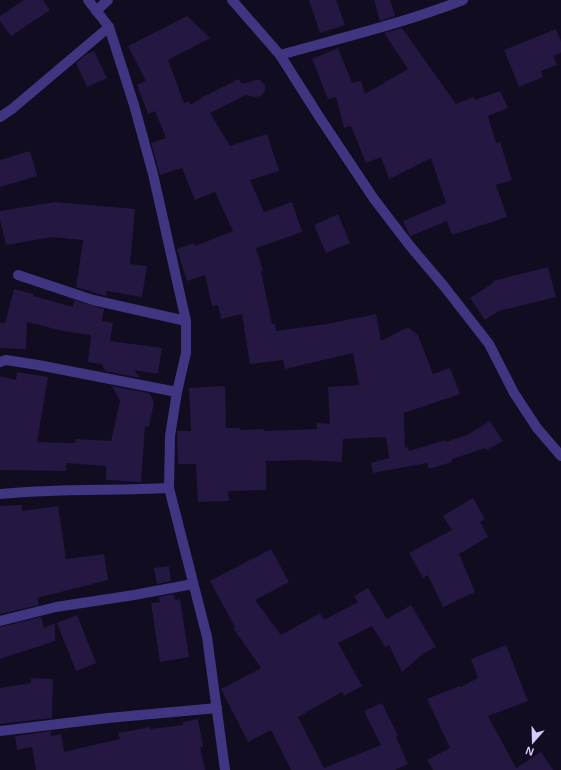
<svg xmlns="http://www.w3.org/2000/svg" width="561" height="770" font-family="Helvetica,sans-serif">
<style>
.building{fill:#241742}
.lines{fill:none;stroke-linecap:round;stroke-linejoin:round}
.minor{stroke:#3f3581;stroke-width:10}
</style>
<rect width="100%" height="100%" fill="#110c20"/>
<g class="building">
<polygon points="24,0 43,0 50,10 11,36 0,21 0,16"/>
<polygon points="309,0 336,0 345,25 320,33"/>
<polygon points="374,0 390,0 395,16 380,21"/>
<polygon points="187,16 210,38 168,60 184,103 189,101 190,105 203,97 239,79 242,84 255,80 260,80 265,85 265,91 261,96 255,97 246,95 210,113 230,146 267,134 279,171 250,180 264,212 292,202 302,232 256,248 263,271 261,271 272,324 275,324 276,331 327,324 376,314 381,341 408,327 418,335 433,374 450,368 460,394 404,413 405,448 408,447 409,451 446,440 446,442 467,435 490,421 503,441 487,450 486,448 452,459 452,462 429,469 427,463 373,473 371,463 389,458 386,437 343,439 342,462 304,460 266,461 266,490 228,491 229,501 198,502 196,464 178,464 177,431 191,431 189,388 225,386 226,428 240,428 240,430 264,429 264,431 317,429 317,423 330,424 328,387 359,385 353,353 285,369 283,360 250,364 242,314 221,319 218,305 212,306 205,275 187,281 177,249 194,243 195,246 233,231 215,192 195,200 182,168 160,175 151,143 166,138 155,111 148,114 137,85 146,81 128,46"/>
<polygon points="402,28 456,104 473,97 475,100 500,91 508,108 488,116 496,143 500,142 512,180 496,185 507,217 452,235 447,221 410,236 403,221 446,203 431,158 389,179 381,157 366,163 351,126 344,128 336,97 328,99 312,59 338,48 352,83 361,81 365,94 408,69 384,33"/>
<polygon points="556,29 561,41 561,53 553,56 557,65 541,71 543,77 519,87 504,50"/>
<polygon points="94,51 107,78 87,87 76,63 87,54"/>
<polygon points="30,151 37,176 0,187 0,160"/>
<polygon points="55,202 135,209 130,264 147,266 142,297 107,291 106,296 76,287 83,240 52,237 6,245 0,220 0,211"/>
<polygon points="338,214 350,243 326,253 314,225"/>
<polygon points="548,267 556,297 499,311 485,320 470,298 493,283 493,281"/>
<polygon points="14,289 34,294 33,296 73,307 74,300 104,309 102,321 113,323 110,341 162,348 158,374 134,370 140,378 105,371 102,364 88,362 91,335 63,331 27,322 26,349 0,348 0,323 5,323"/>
<polygon points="17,372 48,377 37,442 75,443 75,439 111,441 120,401 112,386 149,393 154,402 149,427 145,426 141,482 106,480 106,466 66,463 66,471 0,470 0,376 16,380"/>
<polygon points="473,498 485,519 480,522 488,537 459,554 475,592 443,607 428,575 423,578 409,553 452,530 443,516"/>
<polygon points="22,505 22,511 58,506 66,559 104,554 108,580 37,598 39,605 0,614 0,506"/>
<polygon points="271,549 289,582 255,600 281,635 320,613 324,620 358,602 354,596 368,588 387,619 411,605 436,647 424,653 402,672 389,645 385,647 372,626 338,643 362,686 344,696 342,692 298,717 324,768 381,745 364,711 382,703 398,736 396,737 408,764 394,770 291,770 271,730 248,742 221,689 261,668 233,628 235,627 210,581"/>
<polygon points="169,566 171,581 157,584 154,568"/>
<polygon points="174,594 175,600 180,599 189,657 160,662 151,603 160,602 159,597"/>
<polygon points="77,615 96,663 76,671 57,623"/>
<polygon points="41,617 44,628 55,623 55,641 0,659 0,627"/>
<polygon points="506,645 528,701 488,716 516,768 541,752 553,770 433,770 427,760 450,748 427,699 459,686 461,687 478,678 471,659"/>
<polygon points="31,678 53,679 52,718 0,724 0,688 31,683"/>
<polygon points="198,719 203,747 200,747 205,770 36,770 32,747 17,750 15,736 51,731 51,736 61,734 64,752 120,739 118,733 150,727 150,729 183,725 183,722"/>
</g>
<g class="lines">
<g class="minor">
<polyline points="88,0 109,27 134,105 153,174 186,321 186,353 177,392 170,436 169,488 207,637 225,770"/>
<polyline points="232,0 280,55 320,118 374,199 410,246 443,285 489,344 514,393 537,428 561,456"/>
<polyline points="96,11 108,0"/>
<path d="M280,55C341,38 404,23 463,0"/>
<polyline points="0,117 12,109 109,27"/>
<polyline points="18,275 93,300 186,321"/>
<polyline points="0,362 6,360 38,365 177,392"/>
<path d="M0,494C56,488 113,491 169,488"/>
<polyline points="0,621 56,607 134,595 193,584"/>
<polyline points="0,731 108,718 217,708"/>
</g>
</g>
<g transform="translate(533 742) rotate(200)" stroke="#110c20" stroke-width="3" paint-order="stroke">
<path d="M0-3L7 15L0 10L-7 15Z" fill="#d6cbff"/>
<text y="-6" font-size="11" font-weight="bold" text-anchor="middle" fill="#d6cbff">N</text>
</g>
</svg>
